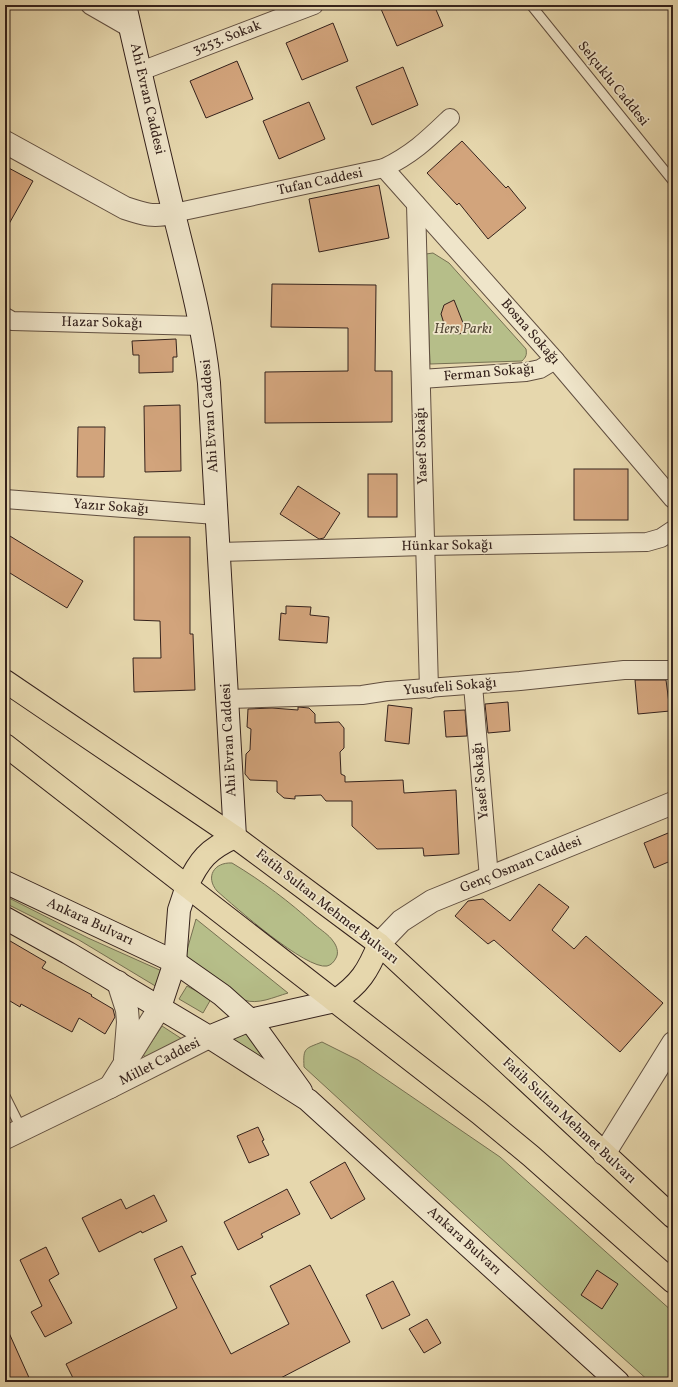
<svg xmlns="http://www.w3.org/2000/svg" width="678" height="1387" font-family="Vollkorn,serif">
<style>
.green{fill:#b6be89;stroke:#767052}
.building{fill:#d2a47c;stroke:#35221c}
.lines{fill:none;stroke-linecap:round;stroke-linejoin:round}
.service-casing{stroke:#614f40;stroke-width:11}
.minor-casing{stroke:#614f40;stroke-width:20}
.tertiary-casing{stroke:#614f40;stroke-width:24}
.secondary-casing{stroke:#35221c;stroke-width:24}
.trunk-casing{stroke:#35221c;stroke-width:24}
.service{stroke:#efe5ca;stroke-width:9}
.minor{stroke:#efe5ca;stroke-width:18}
.tertiary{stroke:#efe5ca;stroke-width:22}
.secondary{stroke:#efe5ca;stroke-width:22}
.trunk{stroke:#e6d7ad;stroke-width:22}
.labels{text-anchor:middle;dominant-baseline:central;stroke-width:3.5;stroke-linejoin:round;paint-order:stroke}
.street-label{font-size:14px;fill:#35221c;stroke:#efe5ca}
.park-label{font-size:14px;font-style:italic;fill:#554937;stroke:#efe5ca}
</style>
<rect width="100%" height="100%" fill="#e6d7ad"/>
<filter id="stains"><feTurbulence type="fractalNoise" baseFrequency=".005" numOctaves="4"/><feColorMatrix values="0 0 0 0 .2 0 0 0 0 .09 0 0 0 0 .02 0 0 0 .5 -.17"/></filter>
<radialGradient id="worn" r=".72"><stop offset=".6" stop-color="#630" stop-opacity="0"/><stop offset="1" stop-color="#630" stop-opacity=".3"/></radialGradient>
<g class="green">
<path d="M433,253L449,263L526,349C527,355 526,357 522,361L430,364L426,254Z"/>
<path d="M232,863C262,881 290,902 315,925C321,930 329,935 333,941C337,946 339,953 336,958C334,962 331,965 327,966C306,970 234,906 217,891C205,877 214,862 232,863Z"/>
<polygon points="5,896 88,938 164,972 157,987 79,940 5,903"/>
<path d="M196,919L288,993C274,997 258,1005 244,1000L185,957Z"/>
<polygon points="187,986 211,999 203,1013 179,999"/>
<polygon points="162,1026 182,1039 149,1059 143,1055"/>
<polygon points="236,1034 250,1034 269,1057 266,1063 233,1040"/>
<path d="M322,1042L358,1060L500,1157L673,1312V1382H650L546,1289L304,1067C303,1047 305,1049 322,1042Z"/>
</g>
<g class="building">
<polygon points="390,5 434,5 443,26 397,46 381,9"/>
<polygon points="333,23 348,61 302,80 286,43"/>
<polygon points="237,61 253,99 206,118 190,81"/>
<polygon points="403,67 418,105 372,125 356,87"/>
<polygon points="309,102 325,139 279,159 263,121"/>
<polygon points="462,141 506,188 508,186 526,208 488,239 459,203 457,205 427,173"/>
<polygon points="5,166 33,181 5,231"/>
<polygon points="379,185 389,238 319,252 309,199"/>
<polygon points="272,284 376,285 375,371 392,371 392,422 265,423 265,372 348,371 348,328 271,327"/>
<polygon points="454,300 467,333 456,334 446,330 441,314 444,305"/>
<polygon points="176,339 177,357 173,357 173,372 139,373 139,355 133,355 132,341"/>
<polygon points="180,405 181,471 145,472 144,406"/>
<polygon points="78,427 105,427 104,477 77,477"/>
<rect x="574" y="469" width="54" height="51"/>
<rect x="368" y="474" width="29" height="43"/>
<polygon points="298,486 340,513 324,538 319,539 280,514"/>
<polygon points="5,533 83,581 67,608 5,570"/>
<polygon points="134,537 190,537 190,634 193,634 195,690 134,692 133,658 161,658 160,621 134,620"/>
<polygon points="286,606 311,607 310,615 329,617 327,643 279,640 281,613 286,614"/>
<polygon points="635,680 666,680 670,711 638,714"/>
<polygon points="508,702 510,731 488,733 485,704"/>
<polygon points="388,705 412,708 409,744 385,741"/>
<polygon points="298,707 309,708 315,714 315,723 339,722 344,728 344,748 340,752 341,774 345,776 345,782 403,780 404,793 456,790 459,854 424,856 423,848 377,849 352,826 352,801 326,801 321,795 295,796 295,799 284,798 277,792 277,781 250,780 245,774 246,754 250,750 251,729 247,727 248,709 272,708 298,710"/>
<polygon points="465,710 467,736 446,737 444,711"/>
<polygon points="673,831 673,860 654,868 644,843"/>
<polygon points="539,884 569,907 552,930 574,949 586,936 663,1003 620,1052 494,940 488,944 455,916 468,901 483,899 510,921"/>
<polygon points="5,938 46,962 42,968 92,995 91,996 113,1009 115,1017 105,1034 79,1018 72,1032 21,1004 20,1007 5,998"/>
<polygon points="258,1127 264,1140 262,1141 269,1155 249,1163 237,1136"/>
<polygon points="345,1162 365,1199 331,1219 310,1182"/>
<polygon points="287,1189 300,1214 261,1234 263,1237 238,1250 224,1222"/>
<polygon points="154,1195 167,1221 142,1233 141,1231 99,1252 82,1218 121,1199 126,1209"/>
<polygon points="182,1246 196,1274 191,1276 231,1354 289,1324 270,1286 310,1265 350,1342 273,1382 75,1382 66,1364 177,1308 154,1259"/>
<polygon points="46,1247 59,1274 49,1280 72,1323 45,1337 31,1312 42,1306 20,1260"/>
<polygon points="597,1270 618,1284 602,1309 581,1295"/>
<polygon points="393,1281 410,1315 382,1329 366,1295"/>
<polygon points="427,1319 441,1343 424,1353 409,1329"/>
<polygon points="5,1324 31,1382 5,1382"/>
</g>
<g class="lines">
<defs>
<g id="service">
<polyline points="531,5 673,181"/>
<polyline points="5,1096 22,1130"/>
</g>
<g id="minor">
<polyline points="90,5 130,28"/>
<polyline points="141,71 314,5"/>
<polyline points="384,168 555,360 673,499"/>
<polyline points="416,204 429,689"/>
<path d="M174,213L384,168C413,154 428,139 450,118"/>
<polyline points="5,317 12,321 201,326"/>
<polyline points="421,379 526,372 540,369 555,360"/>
<polyline points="5,499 216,515"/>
<polyline points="219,552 425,546 647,542 661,538 673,530"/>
<polyline points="473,685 489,878"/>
<polyline points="227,699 362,695 388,691 520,681 624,670 673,670"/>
</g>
<g id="tertiary">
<path d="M5,142L125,208C146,215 152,217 174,213"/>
<polyline points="379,944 401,921 432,901 673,803"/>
<polyline points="118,982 127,1010 128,1022 125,1059"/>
<polyline points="110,1087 160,1007"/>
<polyline points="5,1138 110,1087 209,1037"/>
<polyline points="604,1154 673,1043"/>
</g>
<g id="secondary">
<path d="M125,5C141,75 157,145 174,214C188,270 203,325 209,383L235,837"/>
<polyline points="5,882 175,962 222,995 250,1020 301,1091"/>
<polyline points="5,918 68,953 209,1037 250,1020 335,1001"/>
<polyline points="160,1007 175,962 179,910 187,886"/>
<polyline points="209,1037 308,1100 618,1382"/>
</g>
<g id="trunk">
<polyline points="5,681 235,837 379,944 673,1217"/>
<polyline points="5,745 479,1113 531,1156 673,1282"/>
<path d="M187,886C199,860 208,849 235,837"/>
<path d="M335,1001C360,984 368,971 379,944"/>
</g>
</defs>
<use href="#service" class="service-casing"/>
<use href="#minor" class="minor-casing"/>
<use href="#tertiary" class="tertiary-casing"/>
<use href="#secondary" class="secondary-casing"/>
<use href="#trunk" class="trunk-casing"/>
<use href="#service" class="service"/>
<use href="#minor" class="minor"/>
<use href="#tertiary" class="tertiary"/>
<use href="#secondary" class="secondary"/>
<use href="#trunk" class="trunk"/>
</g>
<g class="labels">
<g class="street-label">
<text transform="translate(227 38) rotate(-21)">3253. Sokak</text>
<text transform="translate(613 84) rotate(51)">Selçuklu Caddesi</text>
<text transform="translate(147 99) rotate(77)">Ahi Evran Caddesi</text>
<text transform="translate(320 182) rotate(-12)">Tufan Caddesi</text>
<text transform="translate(102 323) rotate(1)">Hazar Sokağı</text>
<text transform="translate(530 332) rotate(49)">Bosna Sokağı</text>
<text transform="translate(489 373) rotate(-5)">Ferman Sokağı</text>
<text transform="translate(210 416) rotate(-94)">Ahi Evran Caddesi</text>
<text transform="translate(422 446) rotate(-92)">Yasef Sokağı</text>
<text transform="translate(111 507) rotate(4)">Yazır Sokağı</text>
<text transform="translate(447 546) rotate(-1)">Hünkar Sokağı</text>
<text transform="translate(450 687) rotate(-5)">Yusufeli Sokağı</text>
<text transform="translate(229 740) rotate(-93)">Ahi Evran Caddesi</text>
<text transform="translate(481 781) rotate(-95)">Yasef Sokağı</text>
<text transform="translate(521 865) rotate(-22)">Genç Osman Caddesi</text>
<text transform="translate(327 907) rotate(38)">Fatih Sultan Mehmet Bulvarı</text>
<text transform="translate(90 922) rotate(25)">Ankara Bulvarı</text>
<text transform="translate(160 1062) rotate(-27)">Millet Caddesi</text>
<text transform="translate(569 1121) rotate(43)">Fatih Sultan Mehmet Bulvarı</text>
<text transform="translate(464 1241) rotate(42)">Ankara Bulvarı</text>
</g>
<g class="park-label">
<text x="463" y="329">Hers Parkı</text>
</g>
</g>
<rect width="678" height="1387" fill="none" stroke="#e6d7ad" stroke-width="20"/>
<rect x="6" y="6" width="666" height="1375" fill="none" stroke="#35221c" stroke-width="2"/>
<rect x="10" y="10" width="658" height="1367" fill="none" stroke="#35221c"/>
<rect width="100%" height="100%" filter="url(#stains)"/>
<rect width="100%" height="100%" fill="url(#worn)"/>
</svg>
